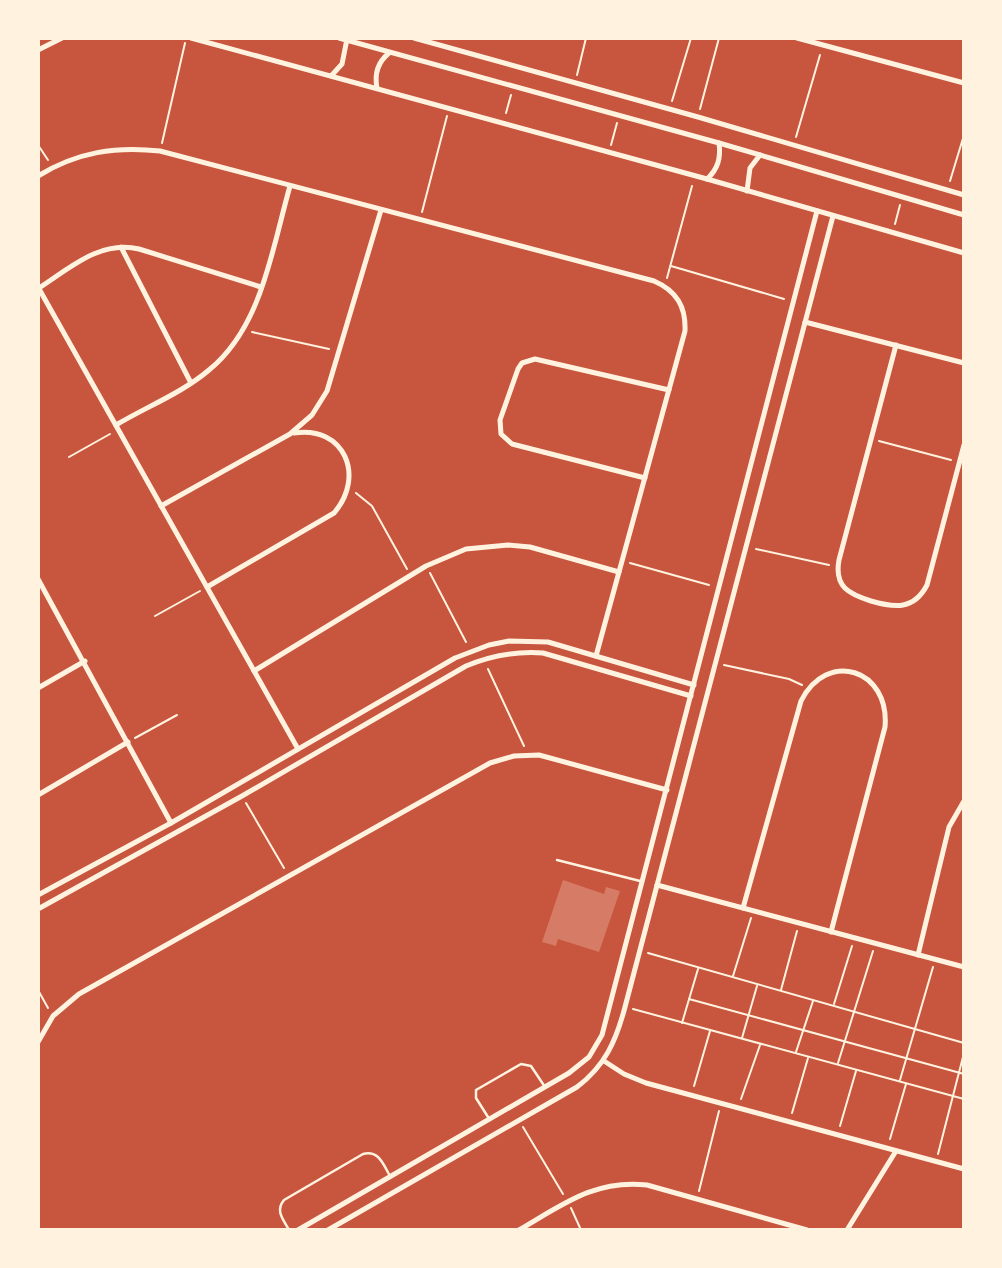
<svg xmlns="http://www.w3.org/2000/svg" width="1002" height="1268" font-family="Rubik,sans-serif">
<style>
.building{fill:#d67c66}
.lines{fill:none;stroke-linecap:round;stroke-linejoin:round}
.path{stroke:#fff3e0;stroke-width:2}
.service{stroke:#fff3e0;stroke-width:2.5}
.minor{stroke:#fff3e0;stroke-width:5}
</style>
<rect width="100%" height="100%" fill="#c8553d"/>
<polygon class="building" points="563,880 604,894 606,887 620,891 599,952 558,939 556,946 542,942"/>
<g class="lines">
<g class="path">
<polyline points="577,75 586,38"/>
<polyline points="672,101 691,38"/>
<polyline points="700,109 719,38"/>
<polyline points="506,113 511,95"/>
<polyline points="796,137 820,55"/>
<polyline points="162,143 185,43"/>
<polyline points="38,145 48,160"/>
<polyline points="611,145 617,123"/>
<polyline points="950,181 964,135"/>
<polyline points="422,212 447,116"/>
<polyline points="895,224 900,205"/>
<polyline points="671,266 784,299"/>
<polyline points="667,278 692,186"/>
<polyline points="252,332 329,349"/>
<polyline points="879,441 951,460"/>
<polyline points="69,457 110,434"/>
<polyline points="38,464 39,463"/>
<polyline points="356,493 372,506 407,569"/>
<polyline points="756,549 829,565"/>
<polyline points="630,563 709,585"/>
<polyline points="430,573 466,642"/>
<polyline points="155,616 200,591"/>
<polyline points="724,665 789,679 802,685"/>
<polyline points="488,669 524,746"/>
<polyline points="135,738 177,715"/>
<polyline points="246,803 284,868"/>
<polyline points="648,953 964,1043"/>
<polyline points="733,976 751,918"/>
<polyline points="38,990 48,1008"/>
<polyline points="781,990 797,931"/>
<polyline points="689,999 964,1074"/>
<polyline points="834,1004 852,946"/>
<polyline points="633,1009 964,1099"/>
<polyline points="682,1023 698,969"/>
<polyline points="742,1038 757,986"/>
<polyline points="796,1052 813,1001"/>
<polyline points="838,1063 873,951"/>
<polyline points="900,1080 933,967"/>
<polyline points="694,1086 710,1031"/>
<polyline points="741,1099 760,1045"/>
<polyline points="792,1113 808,1058"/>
<polyline points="840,1126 856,1071"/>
<polyline points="523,1127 563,1194"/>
<polyline points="890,1139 906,1084"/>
<polyline points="938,1154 964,1053"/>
<polyline points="699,1191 719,1111"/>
<polyline points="571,1208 581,1230"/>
</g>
<g class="service">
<polyline points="557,860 640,881"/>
<polyline points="488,1117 476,1098 476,1090 521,1064 531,1066 545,1087"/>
<path d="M289,1230C283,1219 275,1211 284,1200L363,1154C379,1150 383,1164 390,1176"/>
</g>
<g class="minor">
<polyline points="191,38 707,179 964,253"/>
<polyline points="339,38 719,143 964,215"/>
<polyline points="414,38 698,117 964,195"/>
<polyline points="797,38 964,83"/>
<polyline points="38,50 62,38"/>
<polyline points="331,76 342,64 347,39"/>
<path d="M377,88C374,73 378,62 389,53"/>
<path d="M38,176C77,152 116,146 160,151L654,281C677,291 686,307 685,331L596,656"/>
<path d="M707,179C718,169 721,158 719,143"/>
<polyline points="747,191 750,168 760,155"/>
<polyline points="121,247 191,383"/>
<polyline points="38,287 298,749"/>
<path d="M39,288C70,268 100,240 139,249L261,287"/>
<polyline points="805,322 964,363"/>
<path d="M896,345L839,560C834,587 849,594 871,601C895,608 914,610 927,585L964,445"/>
<path d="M116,425C146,407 182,393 209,370C262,327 272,249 290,186"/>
<polyline points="645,478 512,444 501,434 500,420 518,369 522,363 535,359 669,390"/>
<polyline points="161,506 290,434 312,415 327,391 381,210"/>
<polyline points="38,579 171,823"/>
<path d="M207,587L334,513C366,476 344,425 294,433"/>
<polyline points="254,671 426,566 466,549 508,545 530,547 619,572"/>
<polyline points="38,688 85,661"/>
<polyline points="38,795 128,742"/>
<polyline points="657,885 964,967"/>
<polyline points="38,895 171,823 455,658 489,645 509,641 548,642 694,685"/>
<path d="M743,908L801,701C827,649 890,669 885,727L831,932"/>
<path d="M38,909L242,796L466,666C492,655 515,651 543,653L691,696"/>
<polyline points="918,955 949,827 964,801"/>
<polyline points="38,1042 53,1016 79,994 490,763 514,756 539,755 667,790"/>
<polyline points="604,1061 624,1074 646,1083 964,1169"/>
<polyline points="298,1230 569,1073 589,1057 602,1035 817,211"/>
<path d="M328,1230L577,1087C605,1066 616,1041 625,1007L833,216"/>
<path d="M519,1230C562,1205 595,1179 647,1185L807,1230"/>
<polyline points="847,1230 896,1151"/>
</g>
</g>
<rect width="1002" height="1268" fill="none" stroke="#fff3e0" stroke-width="80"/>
</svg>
